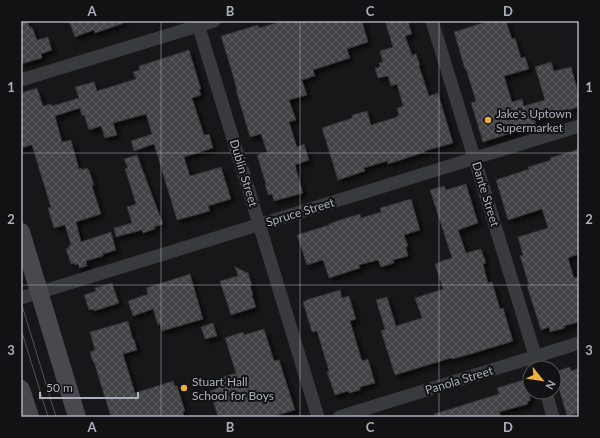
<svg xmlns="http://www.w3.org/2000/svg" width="600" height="438" font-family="Lato,sans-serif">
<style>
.building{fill:url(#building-cross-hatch);stroke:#323235;filter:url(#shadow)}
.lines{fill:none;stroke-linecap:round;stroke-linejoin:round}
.street{stroke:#393a3e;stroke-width:13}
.secondary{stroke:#47494e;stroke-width:18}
.tram{stroke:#505257;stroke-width:1}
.grid{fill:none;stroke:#aaafb9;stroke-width:1;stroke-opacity:0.55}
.poi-dot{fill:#ecb03d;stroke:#121214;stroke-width:1.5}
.labels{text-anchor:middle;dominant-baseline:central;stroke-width:4;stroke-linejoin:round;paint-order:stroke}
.poi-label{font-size:12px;fill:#aaafb9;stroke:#121214;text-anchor:start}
.street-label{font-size:12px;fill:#aaafb9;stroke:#121214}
.neatline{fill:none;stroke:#aaafb9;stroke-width:1.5}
.grid-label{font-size:13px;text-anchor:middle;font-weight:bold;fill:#aaafb9}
</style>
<defs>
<pattern id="building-cross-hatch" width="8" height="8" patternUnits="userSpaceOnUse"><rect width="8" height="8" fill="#424346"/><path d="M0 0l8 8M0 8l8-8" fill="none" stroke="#5b5c5f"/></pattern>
<filter id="shadow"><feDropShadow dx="3.5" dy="3.5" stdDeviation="2" flood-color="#0009"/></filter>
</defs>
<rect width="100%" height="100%" fill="#171719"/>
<g class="building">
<polygon points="21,21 27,21 30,28 32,27 37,40 48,37 52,50 41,54 42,58 21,64"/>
<polygon points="69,21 124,21 124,23 95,33 94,30 75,37"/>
<polygon points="283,21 362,21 368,42 347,49 350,58 313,70 315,76 302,80 307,95 289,100 296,120 289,122 297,147 304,144 309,160 295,165 303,193 274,201 272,194 268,195 265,184 266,184 257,155 267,152 261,134 250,137 236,90 237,90 232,72 221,36 258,25 259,28"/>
<polygon points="385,21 408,21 412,34 405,36 412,55 416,54 420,65 419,66 429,96 438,93 453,143 425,151 425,152 388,164 387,161 364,168 365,171 338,180 322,128 352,118 352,115 367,111 371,125 397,117 397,116 399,115 397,108 403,106 397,84 391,86 388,76 378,78 375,68 380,67 379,63 383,62 380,51 393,47"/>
<polygon points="489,21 506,21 512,39 515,38 521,58 525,57 529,69 504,76 512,102 522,99 524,106 545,100 535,67 551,62 554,71 571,67 579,95 579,107 568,110 568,109 534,119 536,125 483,142 471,103 476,101 466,69 465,69 454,32"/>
<polygon points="189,50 201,89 199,89 201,95 192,98 204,135 209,134 213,148 184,157 190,176 221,167 231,199 208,206 210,211 177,220 154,144 134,151 131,141 152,134 146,114 113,123 117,135 105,138 101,126 89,130 84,115 82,116 80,108 55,116 62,142 71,140 79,169 82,168 82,170 87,168 88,170 89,170 94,185 92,186 101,214 76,222 81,242 111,232 116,250 103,254 103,256 86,261 87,266 79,268 78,264 75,265 74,263 71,264 66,249 69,248 68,246 71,245 65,225 54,228 48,208 51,207 40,172 32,145 21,148 21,93 37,88 43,106 51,104 52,106 79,98 75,87 94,82 97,91 136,79 133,72 140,70 139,66"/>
<polygon points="579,149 579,254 568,258 574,278 579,277 579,322 564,326 565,328 550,332 549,327 541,330 527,286 529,285 520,256 523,255 518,237 548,228 542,209 508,220 496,180 529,169 528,167 551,160 550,158"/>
<polygon points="137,155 163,224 154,227 155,229 143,233 142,230 116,237 114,228 132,223 127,207 136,204 125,169 128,168 124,159"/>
<polygon points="466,184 478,223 458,230 466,253 481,249 486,263 483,264 488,283 492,282 500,309 503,308 513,341 471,354 452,359 451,358 395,375 381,331 385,329 376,300 387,297 396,326 422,318 415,298 443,289 435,264 441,262 441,261 452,258 430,190 444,186 446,190"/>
<polygon points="411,199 420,230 404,235 408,246 406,247 408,256 393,260 394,263 381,267 378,260 359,265 360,268 329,278 323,260 307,265 297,235 329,225 329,224 343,219 360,214 361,218 381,212 380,208"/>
<polygon points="235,267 248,273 252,285 250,285 253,295 252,296 256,307 231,315 220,281 238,276"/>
<polygon points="190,274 203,319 162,331 160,324 158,325 153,309 133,316 128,301 148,294 146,288"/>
<polygon points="112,283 119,303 94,311 94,309 89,310 84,295 96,291 95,288"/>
<polygon points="340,290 342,298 349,296 356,319 350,321 362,361 368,359 375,383 360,387 360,390 349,393 348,391 335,395 327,372 329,371 317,331 312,332 303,302 306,301 306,300"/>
<polygon points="128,321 133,340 134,339 137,350 123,354 135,393 173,381 175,386 177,386 185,411 183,412 184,417 111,417 94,362 93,362 90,352 95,350 90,332"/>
<polygon points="213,323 217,336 205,339 201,327"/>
<polygon points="264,329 274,361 279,360 295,410 271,417 218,417 210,391 216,389 214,380 236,373 225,338 243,332 244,335"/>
<polygon points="570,367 571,371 579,368 579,413 567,416 554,372"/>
<polygon points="530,378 530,401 527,401 528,404 499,412 501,417 435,417 434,414 499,394 497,388"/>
</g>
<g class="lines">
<g class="street">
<polyline points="197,21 318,417"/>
<polyline points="432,21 539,368"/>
<polyline points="21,80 214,21"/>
<polyline points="21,298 579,126"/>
<polyline points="546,392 553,417"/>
<polyline points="339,417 579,343"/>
</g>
<g class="secondary">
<polyline points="21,232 77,417"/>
<polyline points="21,389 30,417"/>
</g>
<g class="tram">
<polyline points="21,302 56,417"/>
<polyline points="21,329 48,417"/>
</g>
</g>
<path class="grid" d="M161,21V417M300,21V417M439,21V417M21,153H579M21,285H579"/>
<g class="poi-dot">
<circle cx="488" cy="120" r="4"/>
<circle cx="184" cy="388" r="4"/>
</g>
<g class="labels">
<g class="poi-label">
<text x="496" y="113">Jake's Uptown<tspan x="496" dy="14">Supermarket</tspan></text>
<text x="192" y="381">Stuart Hall<tspan x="192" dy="14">School for Boys</tspan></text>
</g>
<g class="street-label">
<text transform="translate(244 173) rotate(73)">Dublin Street</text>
<text transform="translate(486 194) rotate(73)">Dante Street</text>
<text transform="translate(300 212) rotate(-17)">Spruce Street</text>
<text transform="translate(459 380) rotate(-17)">Panola Street</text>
</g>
</g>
<rect width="600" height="438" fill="none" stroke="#121214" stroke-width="44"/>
<g transform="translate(542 380) rotate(120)"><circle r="19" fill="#121214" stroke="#4f5156"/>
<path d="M0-3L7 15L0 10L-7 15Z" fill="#ecb03d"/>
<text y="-6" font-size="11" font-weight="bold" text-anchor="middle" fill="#aaafb9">N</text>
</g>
<path d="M40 392v6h98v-6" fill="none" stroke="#aaafb9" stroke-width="2"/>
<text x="46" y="392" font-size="12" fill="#aaafb9" stroke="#121214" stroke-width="3" paint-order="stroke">50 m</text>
<rect x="22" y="22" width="556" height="394" class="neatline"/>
<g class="grid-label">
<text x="92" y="16">A</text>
<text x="230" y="16">B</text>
<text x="370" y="16">C</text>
<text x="508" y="16">D</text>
<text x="11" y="92">1</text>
<text x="589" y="92">1</text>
<text x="11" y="224">2</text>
<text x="589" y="224">2</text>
<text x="11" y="355">3</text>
<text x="589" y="355">3</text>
<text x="92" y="432">A</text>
<text x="230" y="432">B</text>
<text x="370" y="432">C</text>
<text x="508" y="432">D</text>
</g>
</svg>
